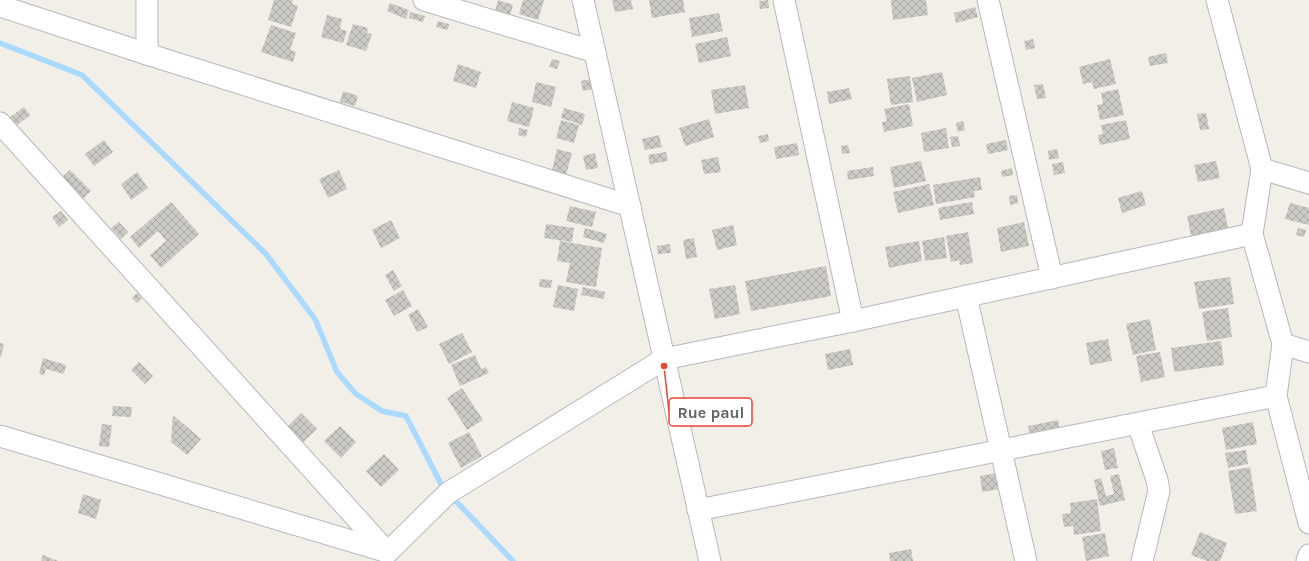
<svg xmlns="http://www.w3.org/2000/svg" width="1309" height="561" font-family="Karla,sans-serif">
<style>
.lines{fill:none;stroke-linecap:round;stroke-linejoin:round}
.stream{stroke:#aadaff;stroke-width:5.5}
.building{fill:url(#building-cross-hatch)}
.street-casing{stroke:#b5b8bc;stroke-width:23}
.street{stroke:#fff;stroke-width:21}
.leader{fill:none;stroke:#ea4335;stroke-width:1.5}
.callout-dot{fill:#ea4335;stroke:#fff;stroke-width:1.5}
.callout{fill:#fff;stroke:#ea4335;stroke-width:1.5}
.callout-label{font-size:16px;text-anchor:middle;font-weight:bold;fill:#5f6368}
</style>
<defs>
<pattern id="building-cross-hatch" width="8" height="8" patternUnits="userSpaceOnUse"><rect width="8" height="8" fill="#cccac5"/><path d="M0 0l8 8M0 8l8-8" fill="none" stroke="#a9a8a4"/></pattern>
</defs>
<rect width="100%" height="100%" fill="#f1efe8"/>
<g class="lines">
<g class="stream">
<polyline points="0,43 82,75 266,254 315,319 337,372 356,394 382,411 406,416 442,486 445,490"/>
<polyline points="451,496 513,561"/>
</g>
</g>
<g class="building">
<polygon points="274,0 293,0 292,4 298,6 291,27 268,20"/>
<polygon points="498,0 513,5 510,16 495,11"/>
<polygon points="523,0 544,0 538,20 519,14"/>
<polygon points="612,0 631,0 633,9 615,12"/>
<polygon points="649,0 683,0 685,12 652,18"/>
<polygon points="768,0 769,8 760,9 759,1"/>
<polygon points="891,0 926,0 928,15 893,20"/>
<polygon points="390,3 409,10 406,19 387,11"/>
<polygon points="975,7 978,17 956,23 954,13"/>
<polygon points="410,12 425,16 423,22 409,18"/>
<polygon points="719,13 723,31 692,37 689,18"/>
<polygon points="327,15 342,19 340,29 347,31 343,43 321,37"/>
<polygon points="438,21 449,24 448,30 436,27"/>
<polygon points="353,24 368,28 367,33 372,34 366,51 346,45"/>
<polygon points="271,25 296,33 290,50 296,52 293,62 261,52"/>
<polygon points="727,37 731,56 699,63 695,44"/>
<polygon points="1033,39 1035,48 1026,50 1024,41"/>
<polygon points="1166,53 1168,63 1150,66 1148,57"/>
<polygon points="552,59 560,61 557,69 549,67"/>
<polygon points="1110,59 1116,84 1094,89 1092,82 1083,84 1079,67"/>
<polygon points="458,64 481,72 476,88 453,81"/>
<polygon points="942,72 947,95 917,102 912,78"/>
<polygon points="910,76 913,102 891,105 887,79"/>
<polygon points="591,79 593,89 583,91 581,81"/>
<polygon points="536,82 556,87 551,107 532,102"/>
<polygon points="1043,84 1046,98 1037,99 1034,85"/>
<polygon points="745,85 749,108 715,114 711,90"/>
<polygon points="849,88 852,99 829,104 827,92"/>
<polygon points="1118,89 1124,115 1100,120 1097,105 1103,104 1101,93"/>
<polygon points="343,91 358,96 355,106 340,102"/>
<polygon points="512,102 534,108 529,127 507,121"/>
<polygon points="909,104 913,126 884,132 882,122 887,121 884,109"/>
<polygon points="24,107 30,115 16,126 9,118"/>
<polygon points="564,108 585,114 582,125 561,118"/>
<polygon points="1206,113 1209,129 1200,130 1197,114"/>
<polygon points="709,119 714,137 685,146 679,128"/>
<polygon points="561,120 579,125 574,143 556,138"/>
<polygon points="1126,120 1130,139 1100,145 1098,135 1103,134 1101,125"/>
<polygon points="963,121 965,130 958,132 956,123"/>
<polygon points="519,128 528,130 526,137 518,135"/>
<polygon points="946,128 949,148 924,152 921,133"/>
<polygon points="768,134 769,141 760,143 758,136"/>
<polygon points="659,135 662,147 645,150 642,139"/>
<polygon points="958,136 960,146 952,147 950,137"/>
<polygon points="104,140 113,152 94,166 85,154"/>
<polygon points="1006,140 1008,150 988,154 986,144"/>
<polygon points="797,143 799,155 776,159 774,147"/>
<polygon points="848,145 850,153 842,154 841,146"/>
<polygon points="557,149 572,153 566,175 552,171"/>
<polygon points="1057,149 1059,158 1049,160 1048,151"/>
<polygon points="666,152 668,161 650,164 648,155"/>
<polygon points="595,153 598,168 586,170 583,156"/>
<polygon points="718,157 721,172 704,174 701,160"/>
<polygon points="921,161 926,181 894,188 890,167"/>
<polygon points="1216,161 1220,178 1198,182 1194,165"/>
<polygon points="1063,162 1065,173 1054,175 1052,164"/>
<polygon points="873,167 874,176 848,180 847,171"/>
<polygon points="1012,168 1013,175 1002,177 1001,171"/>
<polygon points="70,170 91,191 80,201 59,180"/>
<polygon points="339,170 347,189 328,198 319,179"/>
<polygon points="137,172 148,188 131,200 121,184"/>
<polygon points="980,177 982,190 974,191 975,197 936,204 933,185"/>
<polygon points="929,184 934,205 898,213 893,192"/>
<polygon points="1142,191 1146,205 1122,213 1118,198"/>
<polygon points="1017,195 1018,203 1010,205 1009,196"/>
<polygon points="171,202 199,234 161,268 150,255 166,241 158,231 139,248 130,237"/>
<polygon points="972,202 974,214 940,220 938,208"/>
<polygon points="1290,203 1309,208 1309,225 1285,219"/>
<polygon points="570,206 596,212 592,227 566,221"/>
<polygon points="1224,208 1229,233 1192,240 1187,216"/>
<polygon points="61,211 68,220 59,227 52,217"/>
<polygon points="391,220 400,238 381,248 372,230"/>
<polygon points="119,222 128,232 121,239 111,228"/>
<polygon points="1024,222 1029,246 1001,252 997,228"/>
<polygon points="546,224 574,228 572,242 544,238"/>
<polygon points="733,225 737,245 717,250 712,230"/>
<polygon points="585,228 607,234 604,243 583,237"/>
<polygon points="1298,228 1306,230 1304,237 1296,235"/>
<polygon points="968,232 973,263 960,265 959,260 951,262 946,236"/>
<polygon points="944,237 947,258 925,261 922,241"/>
<polygon points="694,238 697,257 686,259 683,240"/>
<polygon points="560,241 602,248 596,287 566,282 570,263 557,261"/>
<polygon points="919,241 922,261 889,268 885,247"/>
<polygon points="670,244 671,253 658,254 657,246"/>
<polygon points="826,266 831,296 751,311 745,281"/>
<polygon points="393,270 402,286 394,291 385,275"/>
<polygon points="1230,277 1234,304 1199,309 1194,282"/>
<polygon points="540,279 552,280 551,288 539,287"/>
<polygon points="558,285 578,289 574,311 553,307"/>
<polygon points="735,285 740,314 715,319 709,289"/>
<polygon points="583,287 605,292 604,299 581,295"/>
<polygon points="403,290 412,306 394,316 385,300"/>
<polygon points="137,293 142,298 137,303 132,298"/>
<polygon points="1228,308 1232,337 1207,341 1202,312"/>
<polygon points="418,309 428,327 417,332 408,315"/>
<polygon points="1150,319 1156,350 1133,355 1126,324"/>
<polygon points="462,333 472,352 449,364 439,344"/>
<polygon points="1108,339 1112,361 1090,365 1086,343"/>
<polygon points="1221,341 1224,365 1174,372 1171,348"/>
<polygon points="0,343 4,344 1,357 0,357"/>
<polygon points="850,349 853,365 828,370 825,354"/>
<polygon points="1160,352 1165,377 1141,382 1136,356"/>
<polygon points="475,355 481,369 486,367 489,373 460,386 451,365"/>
<polygon points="43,358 66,365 64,374 46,369 44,375 39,374"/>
<polygon points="139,362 153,376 145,384 131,370"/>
<polygon points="462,388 483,420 467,430 447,398"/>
<polygon points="113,406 132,407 131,417 112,416"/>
<polygon points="301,413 317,429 300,445 285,429"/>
<polygon points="173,415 201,439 187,455 171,442"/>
<polygon points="1058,420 1061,436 1031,441 1028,426"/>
<polygon points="1253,422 1257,444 1226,450 1222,428"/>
<polygon points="102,424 112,425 109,447 99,446"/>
<polygon points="340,426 356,442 341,458 324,441"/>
<polygon points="469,432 482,456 461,468 448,443"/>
<polygon points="1114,448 1118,468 1105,470 1101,451"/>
<polygon points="1246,450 1248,464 1228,468 1225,453"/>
<polygon points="384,454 399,470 381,487 366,471"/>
<polygon points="1250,467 1257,511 1235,514 1228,471"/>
<polygon points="997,473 1000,489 982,492 980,476"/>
<polygon points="1119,474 1125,500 1100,506 1094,480 1101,478 1106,496 1114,494 1110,476"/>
<polygon points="83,494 101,500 96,519 78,513"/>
<polygon points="1097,499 1101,531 1074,535 1073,526 1064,527 1062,514 1071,513 1070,503"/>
<polygon points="1200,532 1227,543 1220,561 1207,561 1191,555"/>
<polygon points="1105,533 1109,556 1086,561 1082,537"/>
<polygon points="911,549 913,561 890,561 889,553"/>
<polygon points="43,555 58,561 41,561"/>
</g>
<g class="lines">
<defs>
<g id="street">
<polyline points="147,0 147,54"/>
<polyline points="424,0 595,52"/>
<polyline points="583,0 710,561"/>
<polyline points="784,0 853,321"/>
<polyline points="988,0 1052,278"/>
<polyline points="1217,0 1262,169 1252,234 1283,344 1276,396 1309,523"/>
<polyline points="0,6 147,54 630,206"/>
<polyline points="0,123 387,552"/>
<polyline points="1262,169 1309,183"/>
<polyline points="966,296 1026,561"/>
<polyline points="1283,344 1309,352"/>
<polyline points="1138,424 1157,480 1159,491 1142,561"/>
<polyline points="0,436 388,552 448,493 664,359 853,321 1252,234"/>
<polyline points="698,510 1276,396"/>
<polyline points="1307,561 1309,555"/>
</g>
</defs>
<use href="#street" class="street-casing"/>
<use href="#street" class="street"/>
</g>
<path class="leader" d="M664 366L669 412"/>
<circle class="callout-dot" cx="664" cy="366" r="4"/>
<rect class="callout" x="669" y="398" width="83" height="28" rx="4"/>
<g class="callout-label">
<text x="711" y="418">Rue paul</text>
</g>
</svg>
